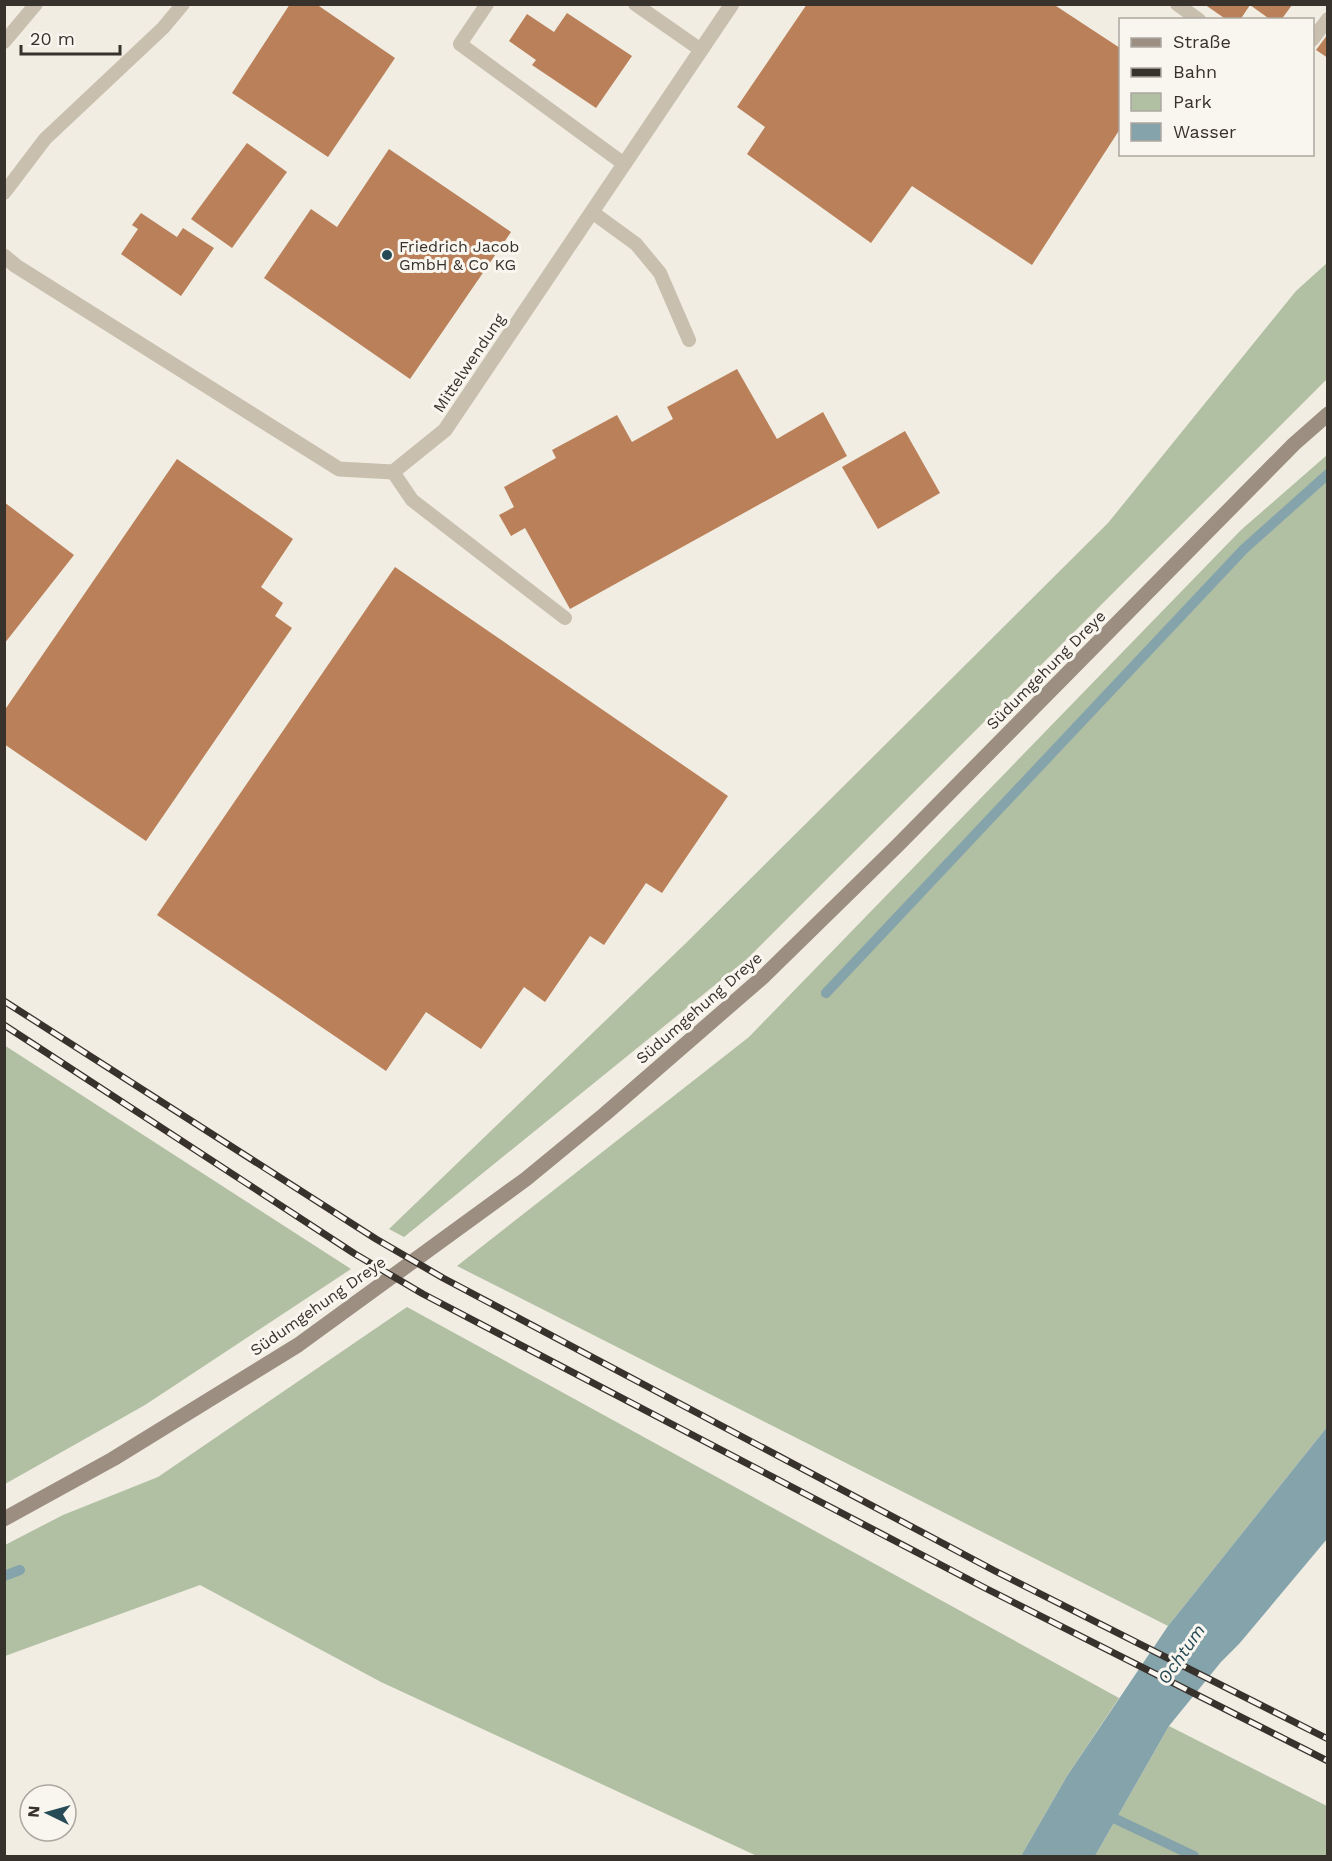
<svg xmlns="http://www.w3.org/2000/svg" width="1332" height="1861" font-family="'Work Sans',sans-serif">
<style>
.green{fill:#b1bfa3}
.water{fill:#84a3ab}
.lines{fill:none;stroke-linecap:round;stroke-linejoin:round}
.stream{stroke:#84a3ab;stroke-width:10}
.building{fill:#b98059}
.service{stroke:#c9bfaf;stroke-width:14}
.minor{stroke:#c9bfaf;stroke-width:15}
.secondary{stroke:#9c8f81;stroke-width:15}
.rail-casing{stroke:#38322c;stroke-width:7}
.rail{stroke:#f9f6ef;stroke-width:4.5;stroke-dasharray:14;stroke-linecap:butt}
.poi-dot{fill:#264b56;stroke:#f9f6ef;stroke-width:2}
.labels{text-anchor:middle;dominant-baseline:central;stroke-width:6;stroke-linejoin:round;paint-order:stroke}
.poi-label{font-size:16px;fill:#38322c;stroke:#f9f6ef;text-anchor:start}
.street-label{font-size:16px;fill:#38322c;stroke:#f9f6ef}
.water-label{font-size:18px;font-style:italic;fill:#264b56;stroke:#f9f6ef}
</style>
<rect width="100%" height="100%" fill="#f1ede2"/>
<g class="green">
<polygon points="1327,263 1327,379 747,959 404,1237 389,1229 686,943 1108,523 1296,291"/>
<polygon points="1327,455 1327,1427 1168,1626 457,1266 749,1037 1241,530"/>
<polygon points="4,1045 351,1269 145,1405 5,1484"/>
<polygon points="407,1307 1119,1698 1067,1776 1021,1856 757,1856 381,1682 200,1585 5,1656 5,1545 63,1515 158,1477"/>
<polygon points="1169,1726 1327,1806 1327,1856 1095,1856"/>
</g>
<polygon class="water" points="1327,1427 1327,1539 1239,1644 1221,1662 1169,1726 1095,1856 1021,1856 1067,1776 1168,1626"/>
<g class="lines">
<g class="stream">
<polyline points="826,993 1244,549 1328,474"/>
<polyline points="4,1576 20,1570"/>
<polyline points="1105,1814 1194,1856"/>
</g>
</g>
<g class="building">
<polygon points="290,4 316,4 395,58 328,157 232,93"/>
<polygon points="807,4 1053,4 1120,48 1120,129 1032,265 912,186 871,243 747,154 765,127 737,107"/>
<polygon points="1204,4 1250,4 1292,5 1281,20 1271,20 1250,5 1240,20 1227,20"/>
<polygon points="567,13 632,56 596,108 532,65 536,60 509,41 527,14 554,32"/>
<polygon points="1328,34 1328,58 1316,50"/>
<polygon points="247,143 287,172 232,248 191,219"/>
<polygon points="389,149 511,232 410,379 264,278 311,209 337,227"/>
<polygon points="141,213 177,237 183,228 214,248 181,296 121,254 138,229 132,225"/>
<polygon points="737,369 777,439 823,412 847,456 570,609 525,528 511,536 499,515 514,507 504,487 556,458 552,450 617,415 632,442 673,419 667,407"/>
<polygon points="905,431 940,493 878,529 842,467"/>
<polygon points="177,459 293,539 261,587 283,603 275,616 292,628 146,841 4,744 4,711"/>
<polygon points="4,502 74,555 4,644"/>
<polygon points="395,567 728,796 662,893 646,883 604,945 590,936 545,1002 524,987 481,1049 426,1012 386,1071 157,915"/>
</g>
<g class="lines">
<g class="service">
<polyline points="487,4 460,44 624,164"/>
<polyline points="635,4 701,50"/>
<polyline points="1177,4 1199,20"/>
<polyline points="1312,40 1328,19"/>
<polyline points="4,42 36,4"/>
<polyline points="4,193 45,139 163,28 183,4"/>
<polyline points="592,212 636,244 660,273 689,340"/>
<polyline points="393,472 412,500 565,618"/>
</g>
<polyline class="minor" points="4,256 16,266 339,469 393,472 445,430 732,4"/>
<polyline class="secondary" points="4,1519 113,1459 298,1345 526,1179 605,1114 764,976 898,845 1294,444 1328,414"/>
<defs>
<g id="rail">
<polyline points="4,1001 376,1239 443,1278 995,1571 1328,1739"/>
<polyline points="4,1025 355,1254 423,1294 985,1588 1328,1761"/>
</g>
</defs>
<use href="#rail" class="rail-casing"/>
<use href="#rail" class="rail"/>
</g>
<circle class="poi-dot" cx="387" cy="255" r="6"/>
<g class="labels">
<g class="poi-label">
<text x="399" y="246">Friedrich Jacob<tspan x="399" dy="18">GmbH &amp; Co KG</tspan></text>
</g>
<g class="street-label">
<text transform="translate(469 363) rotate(-56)">Mittelwendung</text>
<text transform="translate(1046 670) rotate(-45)">Südumgehung Dreye</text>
<text transform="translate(699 1008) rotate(-41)">Südumgehung Dreye</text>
<text transform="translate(318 1306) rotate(-35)">Südumgehung Dreye</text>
</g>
<g class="water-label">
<text transform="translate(1181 1654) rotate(-55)">Ochtum</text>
</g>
</g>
<rect width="1332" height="1861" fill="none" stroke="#38322c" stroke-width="12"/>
<rect x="1119" y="18" width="195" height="138" fill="#f9f6ef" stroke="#aca8a1" stroke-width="1.5"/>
<rect x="1131" y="38" width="30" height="9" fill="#9c8f81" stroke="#aca8a1" stroke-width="1.5"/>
<text x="1173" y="48" font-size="18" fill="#38322c">Straße</text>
<rect x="1131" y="68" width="30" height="9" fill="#38322c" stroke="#aca8a1" stroke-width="1.5"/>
<text x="1173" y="78" font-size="18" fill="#38322c">Bahn</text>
<rect x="1131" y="93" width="30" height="18" fill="#b1bfa3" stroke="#aca8a1" stroke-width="1.5"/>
<text x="1173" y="108" font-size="18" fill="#38322c">Park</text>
<rect x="1131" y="123" width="30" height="18" fill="#84a3ab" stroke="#aca8a1" stroke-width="1.5"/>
<text x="1173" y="138" font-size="18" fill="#38322c">Wasser</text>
<g transform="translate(48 1813) rotate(275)"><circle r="28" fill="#f9f6ef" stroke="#aca8a1" stroke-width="1.5"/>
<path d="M0-4.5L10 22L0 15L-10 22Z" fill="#264b56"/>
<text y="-9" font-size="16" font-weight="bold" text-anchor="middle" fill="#38322c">N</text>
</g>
<path d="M21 45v9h99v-9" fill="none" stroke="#38322c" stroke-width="3"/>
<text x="30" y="45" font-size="18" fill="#38322c" stroke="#f9f6ef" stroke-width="4.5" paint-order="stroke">20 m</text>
</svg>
